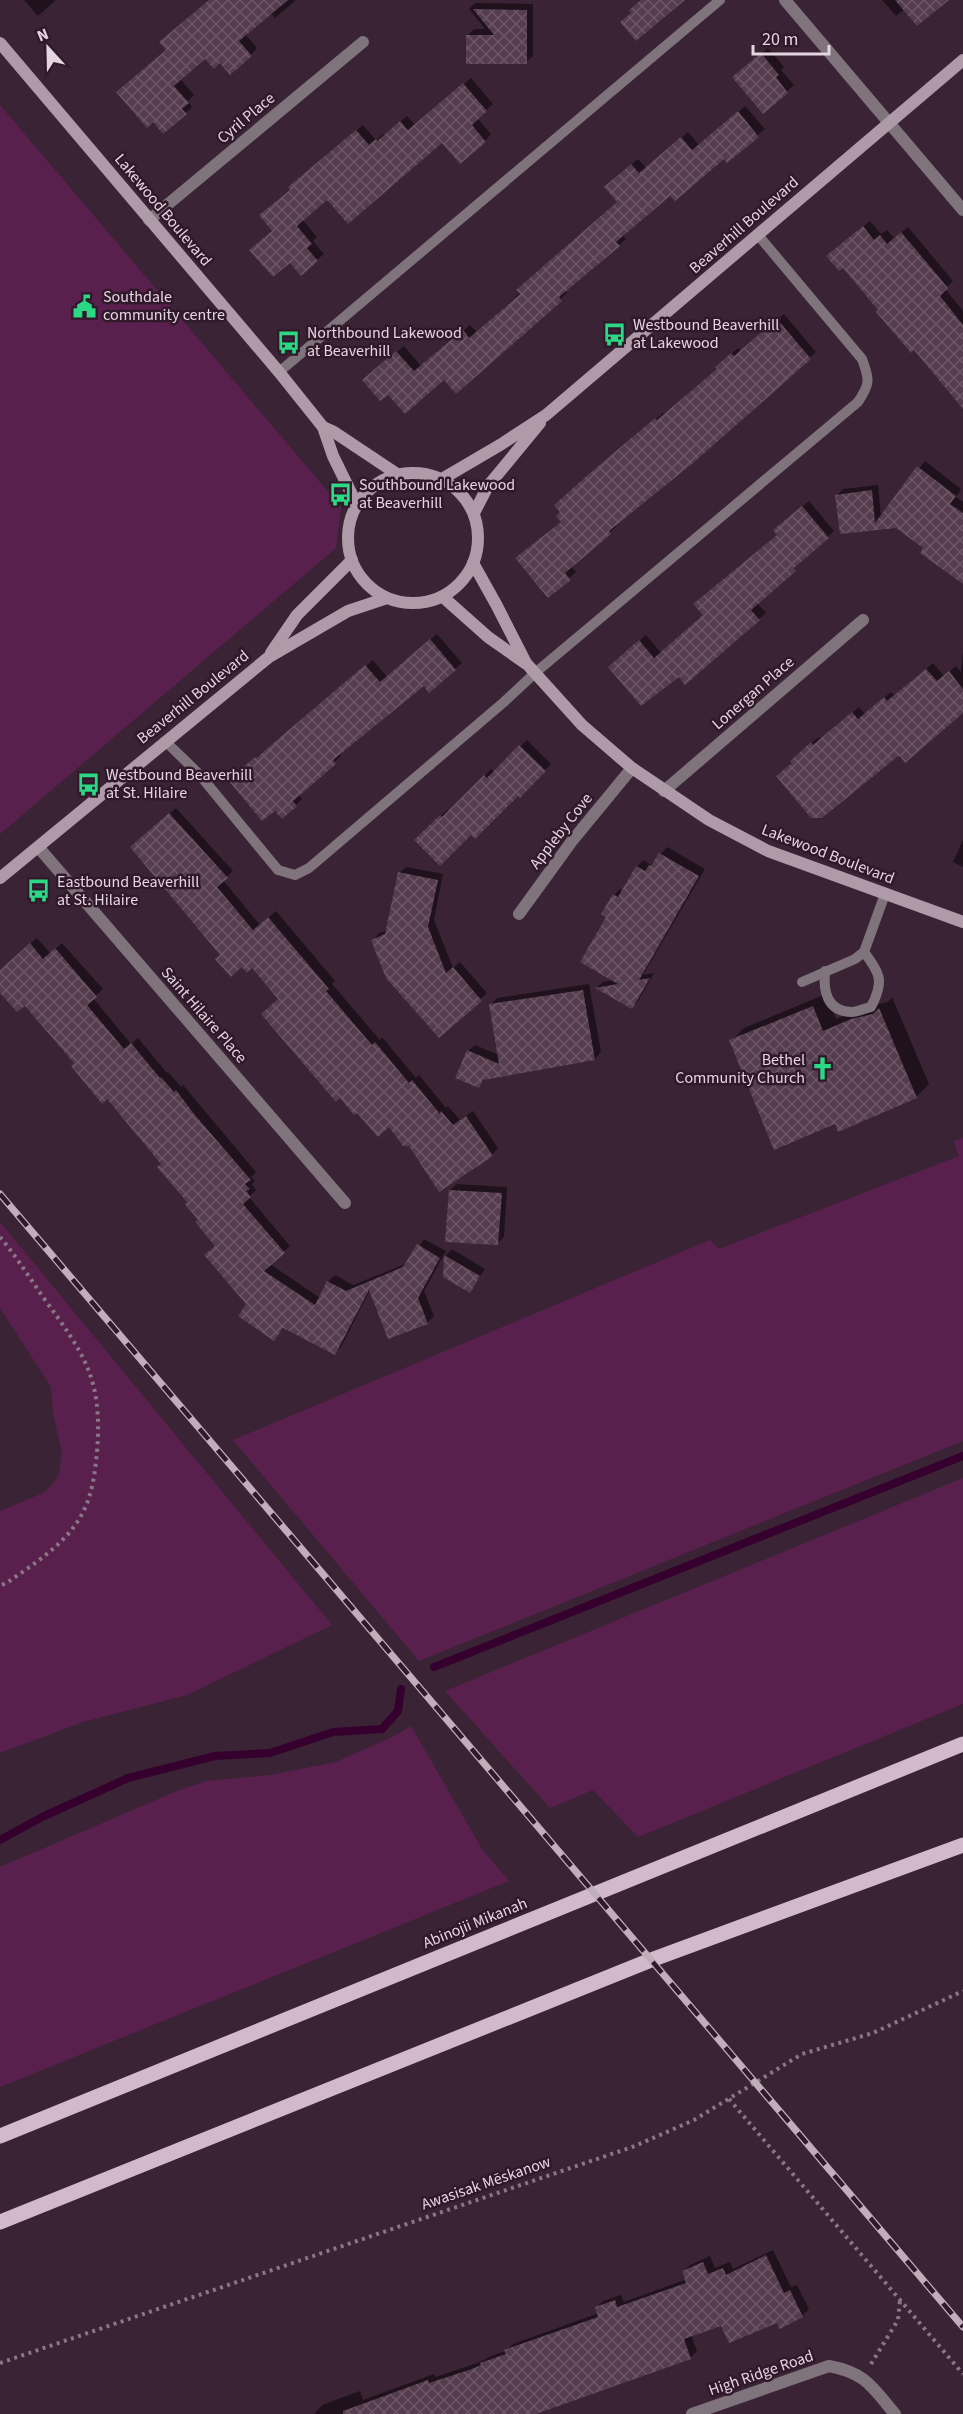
<svg xmlns="http://www.w3.org/2000/svg" width="963" height="2414" font-family="'Source Sans 3',sans-serif">
<style>
.green{fill:#59204e}
.shadow{fill:#0007}
.lines{fill:none;stroke-linecap:round;stroke-linejoin:round}
.stream{stroke:#35002d;stroke-width:8}
.building{fill:url(#building-cross-hatch)}
.path{stroke:#8a7785;stroke-width:4;stroke-dasharray:3 4.5;stroke-linecap:butt}
.lane{stroke:#7f737c;stroke-width:10}
.street{stroke:#7f737c;stroke-width:12}
.secondary{stroke:#af9aa9;stroke-width:12}
.primary{stroke:#d3b9cc;stroke-width:15}
.rail-casing{stroke:#c0aebb;stroke-width:7}
.rail{stroke:#30192a;stroke-width:4.5;stroke-dasharray:14;stroke-linecap:butt}
.labels{text-anchor:middle;dominant-baseline:central;stroke-width:5;stroke-linejoin:round;paint-order:stroke}
.street-label{font-size:16px;fill:#e5d5e0;stroke:#30192a}
.poi-label{font-size:16px;fill:#e5d5e0;stroke:#30192a;text-anchor:start}
</style>
<defs>
<pattern id="building-cross-hatch" width="8" height="8" patternUnits="userSpaceOnUse" patternTransform="scale(1.5)"><rect width="8" height="8" fill="#553c4e"/><path d="M0 0l8 8M0 8l8-8" fill="none" stroke="#6d5767"/></pattern>
</defs>
<rect width="100%" height="100%" fill="#3a2335"/>
<g class="green">
<polygon points="0,105 341,507 336,548 0,834"/>
<polygon points="963,1138 963,1441 419,1661 233,1440 710,1240 719,1249 959,1156 954,1141"/>
<polygon points="0,1222 332,1625 187,1695 83,1722 0,1753 0,1511 43,1493 54,1483 59,1473 62,1452 53,1414 51,1387 0,1308"/>
<polygon points="963,1478 963,1704 638,1837 593,1790 550,1808 445,1691"/>
<polygon points="411,1726 482,1849 509,1881 0,2087 0,1867 177,1791 206,1781 270,1775 336,1762 396,1735"/>
</g>
<g class="shadow">
<polygon points="24,0 56,0 38,16"/>
<polygon points="210,0 296,0 275,18 271,13 245,34 257,48 251,55 220,61 205,57 180,79 194,95 188,101 192,107 164,132 167,49"/>
<polygon points="882,0 945,0 905,9 896,16"/>
<polygon points="475,3 533,4 533,56 526,62 467,36 474,29 485,29 469,9"/>
<polygon points="768,48 784,67 781,70 794,85 763,112 740,71"/>
<polygon points="471,78 493,104 477,118 491,134 485,141 442,141 327,198 302,219 317,237 313,241 324,254 317,260 273,230 267,209 291,189 296,181 363,125 376,140 383,134 385,135 407,116 415,125"/>
<polygon points="745,106 765,129 728,161 724,157 671,194 622,235 626,239 619,245 565,290 567,293 538,319 445,378 371,374 404,346 421,366 470,325 477,332 619,202 612,180 638,159 646,168 688,132 699,145"/>
<polygon points="870,221 881,234 887,230 894,238 908,227 953,281 945,289 963,311 963,405 880,309 834,250"/>
<polygon points="784,314 816,352 615,524 617,526 610,532 571,566 576,572 549,596 562,521 597,468 663,413 664,415 718,369 723,361 738,348 741,351"/>
<polygon points="925,461 961,489 956,497 963,502 963,573 897,527 841,532 837,495 843,489 878,485 881,517"/>
<polygon points="809,501 834,531 757,603 766,613 685,683 679,675 616,660 646,635 661,653 705,615 778,534 781,524"/>
<polygon points="437,634 462,663 430,691 424,684 339,753 341,756 298,794 302,799 296,805 236,774 262,752 264,753 373,660 387,677"/>
<polygon points="963,651 963,711 901,755 794,762 798,754 819,737 821,740 859,707 865,714 891,692 895,696 933,663 944,676 956,666 961,672"/>
<polygon points="527,740 551,764 520,796 518,794 471,833 416,840 447,810 450,812 491,769 495,772"/>
<polygon points="176,808 233,871 223,880 260,925 276,911 335,981 332,984 380,1040 382,1037 416,1078 419,1075 446,1108 448,1106 460,1120 473,1111 498,1148 492,1155 410,1144 252,966 242,965 222,955 138,841"/>
<polygon points="963,840 963,867 953,862"/>
<polygon points="667,847 705,869 643,975 654,973 638,1001 632,1007 597,987 603,982 614,980 608,916 614,895 620,889 623,890 637,867 643,860 651,865"/>
<polygon points="406,867 443,874 434,920 453,968 460,962 487,993 439,1036 373,940 379,933 388,930 399,873"/>
<polygon points="37,938 50,953 62,943 103,989 93,998 131,1044 138,1038 167,1073 168,1072 181,1087 183,1085 256,1172 251,1177 255,1181 252,1184 256,1190 249,1197 290,1246 270,1264 320,1298 328,1282 335,1275 353,1285 408,1263 424,1239 446,1251 424,1291 434,1316 428,1322 389,1337 370,1290 341,1347 334,1353 285,1327 274,1339 248,1304 217,1245 163,1164 25,1004 0,991 0,971"/>
<polygon points="589,984 601,1052 595,1059 486,1078 479,1086 468,1051 475,1045 499,1055 491,1004 497,998"/>
<polygon points="826,994 836,1019 866,1007 888,1002 892,997 929,1084 916,1097 836,1122 731,1041 744,1028"/>
<polygon points="457,1184 507,1187 504,1237 497,1244 450,1190"/>
<polygon points="452,1249 485,1269 470,1291 445,1276 446,1255"/>
<polygon points="773,2250 791,2287 797,2285 809,2309 802,2316 778,2322 722,2324 691,2335 697,2351 690,2358 528,2414 314,2414 322,2405 360,2391 363,2400 434,2374 436,2377 480,2362 489,2357 507,2350 513,2344 599,2313 597,2307 603,2301 621,2295 624,2302 687,2279 683,2271 690,2265 710,2256 715,2268 730,2262 733,2269"/>
</g>
<g class="lines">
<g class="stream">
<polyline points="434,1667 963,1456"/>
<polyline points="0,1840 42,1817 128,1778 215,1756 270,1753 333,1732 382,1729 398,1711 401,1689"/>
</g>
</g>
<g class="building">
<polygon points="209,0 288,0 239,41 252,56 230,75 220,63 214,69 205,59 174,86 189,103 182,109 187,114 163,134 153,122 147,128 116,92 166,50 159,42"/>
<polygon points="641,0 685,0 636,41 620,22 631,13 629,10"/>
<polygon points="895,0 949,0 917,26"/>
<polygon points="473,9 527,10 527,64 466,64 466,35 494,35"/>
<polygon points="761,53 779,75 776,77 788,93 763,114 732,77"/>
<polygon points="463,83 487,111 472,125 486,142 460,164 442,143 348,224 327,200 297,226 312,244 307,248 318,261 301,276 290,263 273,277 249,250 272,231 259,215 290,190 288,187 356,130 369,145 376,139 377,141 400,121 408,130"/>
<polygon points="738,111 759,137 727,163 724,159 675,201 670,196 616,242 620,246 559,297 562,301 456,394 444,380 405,414 388,395 380,401 362,380 396,351 414,371 463,330 469,338 520,294 516,290 617,202 604,187 631,164 639,173 681,137 692,150"/>
<polygon points="863,226 874,240 880,235 887,244 901,232 948,288 940,296 963,325 963,409 914,350 911,353 876,312 878,310 843,268 839,271 826,256"/>
<polygon points="777,319 811,359 693,463 609,531 611,534 565,573 571,580 548,598 515,558 561,522 556,516 560,512 554,505 589,474 655,418 657,420 717,369 715,367 731,353 734,356"/>
<polygon points="917,466 956,496 950,504 963,513 963,584 920,553 923,548 896,528 840,534 835,495 872,490 875,523"/>
<polygon points="802,506 829,538 794,568 796,571 751,610 760,620 685,685 679,677 641,706 608,667 639,640 654,658 703,615 693,604 777,535 773,530"/>
<polygon points="430,639 456,670 429,693 424,686 333,760 336,764 293,801 297,806 282,819 275,811 262,821 228,780 255,757 256,758 365,665 380,682"/>
<polygon points="926,669 937,681 949,671 963,689 963,713 905,763 900,756 897,757 822,818 811,818 776,776 792,763 790,761 811,742 813,745 852,712 858,719 884,697 887,701"/>
<polygon points="519,745 546,771 520,798 518,796 475,839 471,835 440,866 414,840 440,815 442,817 484,775 487,778"/>
<polygon points="169,813 228,878 217,887 253,930 268,917 329,989 326,991 372,1045 375,1042 409,1083 412,1080 440,1114 441,1111 453,1125 466,1116 493,1156 439,1192 409,1146 403,1146 389,1127 378,1137 357,1113 354,1115 340,1098 336,1102 261,1014 278,999 252,968 247,973 242,967 231,977 215,959 220,955 130,847"/>
<polygon points="659,853 699,876 639,980 650,978 632,1009 595,988 618,984 580,962 606,917 601,914 613,894 618,897 636,866 645,871 649,865 651,866"/>
<polygon points="398,872 438,880 428,927 446,973 453,967 482,1001 439,1038 386,978 371,940 385,934"/>
<polygon points="30,943 43,959 55,948 97,997 87,1005 124,1049 131,1043 160,1078 161,1077 174,1092 176,1090 194,1114 251,1180 245,1184 250,1189 246,1191 251,1197 243,1204 285,1253 264,1271 315,1305 327,1281 346,1291 403,1267 417,1244 440,1258 418,1298 428,1324 388,1339 369,1290 335,1355 283,1328 274,1341 238,1316 246,1304 204,1255 215,1246 195,1222 198,1220 185,1204 187,1202 157,1167 161,1164 107,1099 102,1104 71,1066 74,1063 25,1006 17,1012 0,993 0,970"/>
<polygon points="583,990 595,1060 483,1080 479,1088 455,1078 467,1050 499,1064 489,1004"/>
<polygon points="813,1006 823,1031 851,1019 873,1014 879,1008 917,1098 838,1132 835,1124 774,1150 729,1040"/>
<polygon points="449,1190 502,1193 498,1245 445,1242"/>
<polygon points="444,1255 480,1276 470,1293 443,1277"/>
<polygon points="766,2255 784,2293 790,2290 803,2317 780,2329 777,2323 729,2343 721,2326 684,2339 691,2359 536,2414 343,2414 343,2411 428,2380 429,2383 472,2369 481,2365 480,2363 506,2354 504,2350 598,2317 595,2307 615,2300 617,2307 686,2283 682,2271 703,2262 708,2274 723,2268 726,2275"/>
</g>
<g class="lines">
<g class="path">
<path d="M0,1237C16,1256 29,1277 43,1297C84,1354 103,1378 97,1452C95,1473 92,1496 82,1514C66,1544 35,1563 8,1582L0,1586"/>
<polyline points="729,2099 963,2374"/>
<polyline points="0,2363 635,2146 694,2120 802,2054 873,2033 963,1991"/>
<polyline points="871,2364 898,2320 900,2300"/>
</g>
<g class="lane">
<polyline points="279,372 720,0"/>
<path d="M165,741L199,774L278,870L295,875L309,868L504,702L535,673L858,402C870,384 870,380 862,359L758,235"/>
<path d="M825,971C823,991 827,1012 852,1012C858,1012 865,1008 871,1007C884,982 881,974 864,952"/>
<polyline points="802,982 855,959 864,952 885,894"/>
</g>
<g class="street">
<polyline points="785,0 963,210"/>
<polyline points="149,220 363,42"/>
<polyline points="664,791 863,620"/>
<polyline points="39,848 345,1203"/>
<polyline points="519,914 572,841 632,768"/>
<path d="M692,2414L829,2366C866,2373 872,2387 895,2414"/>
</g>
<g class="secondary">
<polyline points="0,43 279,372 323,427 333,456 357,505"/>
<polyline points="323,427 334,432 397,474"/>
<circle cx="413" cy="538" r="65"/>
<polyline points="442,479 500,445 546,415 963,60"/>
<polyline points="474,513 488,486 540,423"/>
<polyline points="473,563 497,606 526,663 582,725 632,768 709,820 768,851 963,922"/>
<polyline points="443,597 488,637 525,663"/>
<polyline points="271,653 297,615 352,560"/>
<polyline points="0,878 269,657 348,611 387,598"/>
</g>
<g class="primary">
<polyline points="0,2136 963,1744"/>
<polyline points="0,2222 651,1960 963,1845"/>
</g>
<defs>
<polyline id="rail" points="0,1194 963,2327"/>
</defs>
<use href="#rail" class="rail-casing"/>
<use href="#rail" class="rail"/>
</g>
<defs>
<symbol id="civic-bare" viewBox="-9 -9 18 18"><path d="M-.6-6.5H3V-4.5H.6V-3L4-1V1h2V6H-6V1h2V-1L-.6-3ZM-1.2 2.5V6h2.4V2.5Z" fill="#2bd884" stroke="#30192a" stroke-width="2.5" paint-order="stroke"/></symbol>
<symbol id="bus-bare" viewBox="-9 -9 18 18"><path d="M-5-6H5V4H4V6H2V4H-2V6H-4V4H-5ZM-3.5-4V0h7V-4ZM-3.5 1.2v1.5H-2V1.2ZM2 1.2v1.5H3.5V1.2Z" fill="#2bd884" stroke="#30192a" stroke-width="2.5" paint-order="stroke"/></symbol>
<symbol id="church-bare" viewBox="-9 -9 18 18"><path d="M-1.2-6h2.4v3.5h3.3v2.4h-3.3V6h-2.4V-.1h-3.3v-2.4h3.3Z" fill="#2bd884" stroke="#30192a" stroke-width="2.5" paint-order="stroke"/></symbol>
</defs>
<g fill-rule="evenodd">
<use href="#civic-bare" x="68" y="290" width="33" height="33"/>
<use href="#bus-bare" x="598" y="318" width="33" height="33"/>
<use href="#bus-bare" x="272" y="326" width="33" height="33"/>
<use href="#bus-bare" x="324" y="478" width="33" height="33"/>
<use href="#bus-bare" x="72" y="768" width="33" height="33"/>
<use href="#bus-bare" x="22" y="874" width="33" height="33"/>
<use href="#church-bare" x="806" y="1052" width="33" height="33"/>
</g>
<g class="labels">
<g class="street-label">
<text transform="translate(246 118) rotate(-40)">Cyril Place</text>
<text transform="translate(163 210) rotate(50)">Lakewood Boulevard</text>
<text transform="translate(744 225) rotate(-41)">Beaverhill Boulevard</text>
<text transform="translate(753 693) rotate(-41)">Lonergan Place</text>
<text transform="translate(193 697) rotate(-39)">Beaverhill Boulevard</text>
<text transform="translate(561 831) rotate(-52)">Appleby Cove</text>
<text transform="translate(828 854) rotate(21)">Lakewood Boulevard</text>
<text transform="translate(204 1015) rotate(49)">Saint Hilaire Place</text>
<text transform="translate(475 1923) rotate(-22)">Abinojii Mikanah</text>
<text transform="translate(486 2183) rotate(-19)">Awasisak Mēskanow</text>
<text transform="translate(761 2373) rotate(-19)">High Ridge Road</text>
</g>
<g class="poi-label">
<text x="103" y="297">Southdale<tspan x="103" dy="18">community centre</tspan></text>
<text x="633" y="325">Westbound Beaverhill<tspan x="633" dy="18">at Lakewood</tspan></text>
<text x="307" y="333">Northbound Lakewood<tspan x="307" dy="18">at Beaverhill</tspan></text>
<text x="359" y="485">Southbound Lakewood<tspan x="359" dy="18">at Beaverhill</tspan></text>
<text x="106" y="775">Westbound Beaverhill<tspan x="106" dy="18">at St. Hilaire</tspan></text>
<text x="57" y="882">Eastbound Beaverhill<tspan x="57" dy="18">at St. Hilaire</tspan></text>
<text x="805" y="1060" text-anchor="end">Bethel<tspan x="805" dy="18">Community Church</tspan></text>
</g>
</g>
<g transform="translate(48 48) rotate(338)" stroke="#30192a" stroke-width="4.5" paint-order="stroke">
<path d="M0-4.5L10 22L0 15L-10 22Z" fill="#e5d5e0"/>
<text y="-9" font-size="16" font-weight="bold" text-anchor="middle" fill="#e5d5e0">N</text>
</g>
<path d="M753 45v9h76v-9" fill="none" stroke="#e5d5e0" stroke-width="3"/>
<text x="762" y="45" font-size="18" fill="#e5d5e0" stroke="#30192a" stroke-width="4.5" paint-order="stroke">20 m</text>
</svg>
